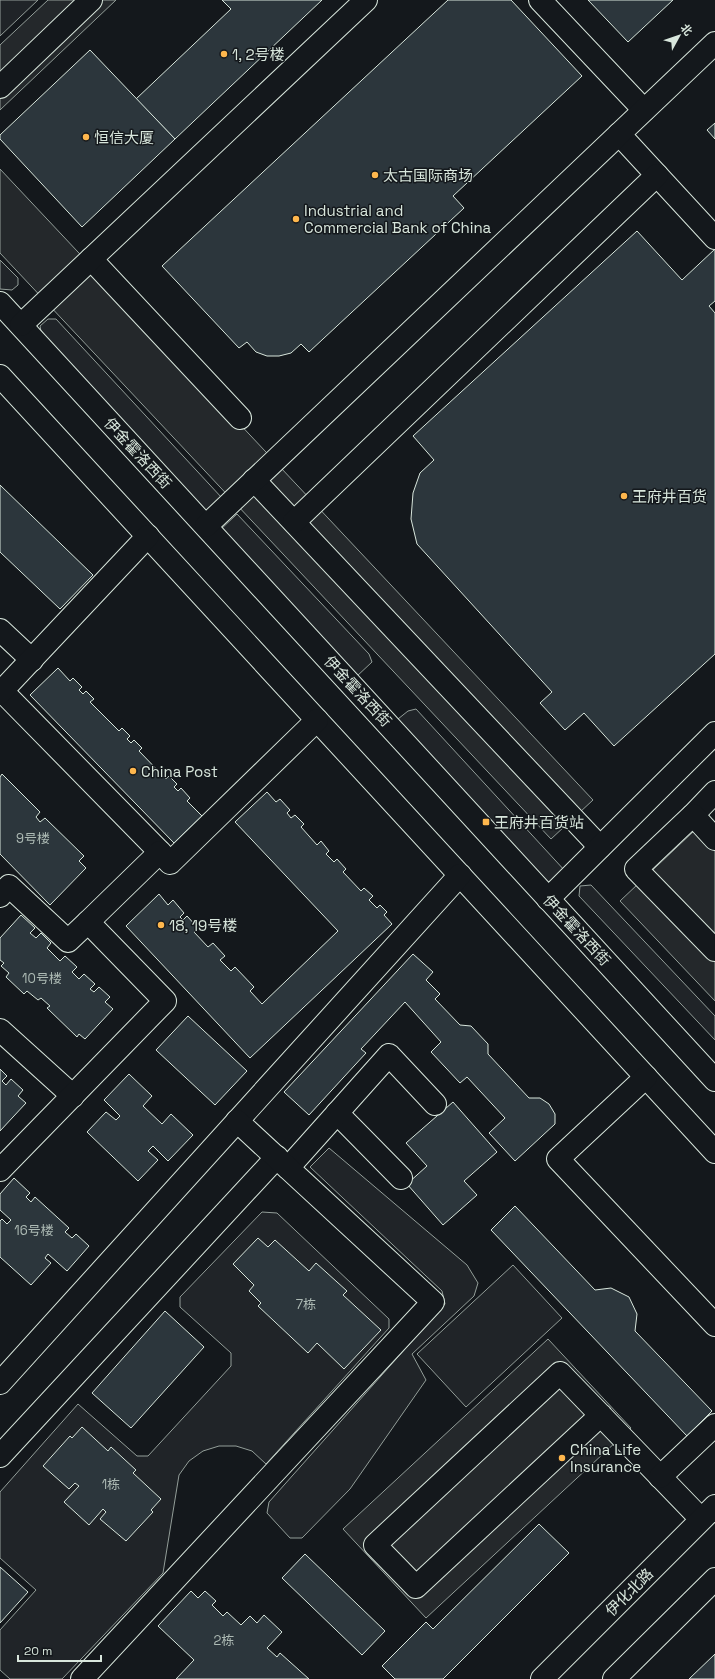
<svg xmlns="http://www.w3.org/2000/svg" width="715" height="1679" font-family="'Space Grotesk','Noto Sans SC',sans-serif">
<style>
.green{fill:#202428;stroke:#939e99}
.parking{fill:#24282b;stroke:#939e99}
.building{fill:#2c363c;stroke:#d8e6dc}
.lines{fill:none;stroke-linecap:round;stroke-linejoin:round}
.minor-casing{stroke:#d8e6dc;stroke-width:24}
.minor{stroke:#14181c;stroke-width:22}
.poi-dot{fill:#ffb74d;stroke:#14181c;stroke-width:1.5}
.labels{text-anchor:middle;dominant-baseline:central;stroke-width:3;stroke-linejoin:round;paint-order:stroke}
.number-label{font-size:13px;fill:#adbab4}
.poi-label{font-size:15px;fill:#d8e6dc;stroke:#14181c;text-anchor:start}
.street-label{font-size:15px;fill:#d8e6dc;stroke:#14181c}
</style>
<rect width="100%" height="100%" fill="#14181c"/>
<g class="green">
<polygon points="0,0 38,0 0,36"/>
<polygon points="0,260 18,278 18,285 12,290 0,289"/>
<polygon points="48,319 56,319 222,498 214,510 201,511 42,336 40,326"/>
<polygon points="237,514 369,654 372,662 356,677 219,531"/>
<polygon points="416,709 566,872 555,882 547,882 398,719 408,711"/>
<polygon points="591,885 715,1016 715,1040 579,896 580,886"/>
<polygon points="329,1148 467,1265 478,1283 474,1296 412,1354 426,1380 350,1489 302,1538 290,1538 267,1513 269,1502 445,1304 442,1291 310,1167"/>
<polygon points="262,1212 277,1213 389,1319 389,1328 266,1464 252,1451 236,1446 219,1446 203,1451 189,1461 179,1475 163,1573 62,1679 10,1679 0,1670 0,1630 36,1590 0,1558 0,1492 78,1404 137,1456 148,1456 231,1366 231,1353 180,1307 180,1297"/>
<polygon points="513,1265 562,1318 466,1407 417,1354"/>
</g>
<g class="parking">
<polygon points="48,0 116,0 0,110 0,45"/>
<polygon points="0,169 593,800 551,839 0,253"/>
<polygon points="695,830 715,851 715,1001 620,901"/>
<polygon points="548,1339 631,1428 426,1618 343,1529"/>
</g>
<g class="building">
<polygon points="222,0 322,0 175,139 136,99 231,9"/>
<polygon points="448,0 511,0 582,76 453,196 464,208 309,352 301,344 291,353 279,356 267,356 256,352 247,342 239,348 162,266"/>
<polygon points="588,0 673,0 628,42"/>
<polygon points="90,50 175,139 82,227 0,139 0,135"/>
<polygon points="715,123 715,139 707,130"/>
<polygon points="637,231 682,280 715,249 715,301 709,306 715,313 715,654 614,746 584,713 565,730 540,703 552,692 417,544 411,519 413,493 420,473 434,460 413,436"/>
<polygon points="0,485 93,575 60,609 0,552"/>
<polygon points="58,668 70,681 73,678 82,687 79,690 83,694 86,691 94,699 90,702 119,731 122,728 130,736 127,739 131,743 134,740 142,748 139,751 166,779 169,776 177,784 174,787 178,791 181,788 190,798 187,801 202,816 174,843 30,695"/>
<polygon points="2,774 40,812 36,817 40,822 45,818 84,856 79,861 86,868 50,905 0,854 0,777"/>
<polygon points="267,792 276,802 280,799 290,810 287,813 291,818 295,815 304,824 301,827 317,845 321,841 329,851 326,854 334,862 337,859 346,869 343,872 361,891 364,888 373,896 369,900 377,908 380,905 387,912 384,915 392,924 250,1058 126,926 159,894 168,905 173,900 184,913 180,917 183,920 187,916 198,928 194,932 208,947 213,943 225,956 220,960 231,971 235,967 254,987 250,991 262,1004 338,931 235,822"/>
<polygon points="21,915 35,928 30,933 36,938 41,933 51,943 47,948 60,961 65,956 77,967 72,972 79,979 84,974 95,984 90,989 94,992 99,987 110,997 105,1002 113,1009 85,1039 79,1034 77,1037 47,1008 50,1006 41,998 38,1000 27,991 24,994 6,977 9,973 1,966 4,963 0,960 0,938"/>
<polygon points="413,954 433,972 426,980 440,994 435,999 460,1025 471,1026 488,1044 488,1054 529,1098 540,1098 549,1104 555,1114 555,1124 515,1161 489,1133 505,1118 467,1077 460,1083 431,1052 441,1042 405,1002 361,1049 366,1053 309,1115 284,1092"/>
<polygon points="188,1016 247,1071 215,1105 156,1050"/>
<polygon points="0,1069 7,1076 2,1081 6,1085 11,1079 23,1090 18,1096 26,1103 0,1131"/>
<polygon points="129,1074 152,1096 143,1106 162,1124 171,1114 193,1135 168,1161 153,1146 148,1151 158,1160 138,1181 87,1132 106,1112 116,1120 120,1116 104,1100"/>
<polygon points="453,1102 497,1152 464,1181 477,1195 443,1225 407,1184 427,1166 406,1143"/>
<polygon points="14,1178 30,1193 26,1197 31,1202 35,1197 69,1228 65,1232 72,1238 76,1234 89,1246 67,1271 48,1254 45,1258 51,1263 31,1285 0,1257 0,1221 2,1219 7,1224 11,1220 0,1210 0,1194"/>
<polygon points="515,1206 595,1290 611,1288 629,1297 637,1314 635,1331 712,1411 687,1436 491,1230"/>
<polygon points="258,1238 268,1247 275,1240 309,1271 316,1263 347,1291 343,1295 381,1330 344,1369 317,1343 308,1353 258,1306 261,1303 249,1291 254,1285 233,1264"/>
<polygon points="165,1311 204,1347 131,1428 92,1393"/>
<polygon points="82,1427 108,1451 111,1447 136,1470 133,1473 161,1499 151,1510 153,1512 126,1541 100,1519 106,1512 103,1509 89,1525 64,1502 79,1486 75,1483 69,1489 43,1466 70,1436 72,1438"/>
<polygon points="539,1524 569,1553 443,1679 395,1679 382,1666 426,1622 433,1629"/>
<polygon points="305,1554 385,1631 362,1655 282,1578"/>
<polygon points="0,1567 28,1592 0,1623"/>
<polygon points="191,1591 198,1598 205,1591 216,1601 212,1605 223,1616 227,1612 241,1625 250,1616 257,1623 264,1615 282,1632 267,1648 277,1657 280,1653 309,1679 176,1679 194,1660 158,1626"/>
<polygon points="715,1654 715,1679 689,1679"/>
</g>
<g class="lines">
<defs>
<g id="minor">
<polyline points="540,0 644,110"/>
<polyline points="0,87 91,0"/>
<polyline points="619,134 715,238"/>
<polyline points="91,259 240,418"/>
<polyline points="0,303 715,1080"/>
<polyline points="21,325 366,0"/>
<polyline points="0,376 715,1152"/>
<polyline points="254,480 600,847"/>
<polyline points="294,522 657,175"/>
<polyline points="206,526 715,43"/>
<polyline points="0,630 32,660"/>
<polyline points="2,691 160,852"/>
<polyline points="0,693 148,536"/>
<polyline points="693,815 715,792"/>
<polyline points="715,839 693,815 636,869 715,950"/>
<polyline points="0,896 9,886 68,941 88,922"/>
<polyline points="548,899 715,733"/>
<polyline points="0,1030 73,1096"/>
<polyline points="646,1077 558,1159 715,1325"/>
<polyline points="337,1113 401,1178"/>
<polyline points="288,1168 389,1055 435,1104"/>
<polyline points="0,1170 165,1001 88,922 160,852 170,863 317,720"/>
<polyline points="0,1383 460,875"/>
<polyline points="601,1415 416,1587 375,1545 560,1373 701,1519"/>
<polyline points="0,1456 277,1157"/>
<polyline points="660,1477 715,1425"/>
<polyline points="82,1679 433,1302 237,1121"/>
<polyline points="542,1679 715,1506"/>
<polyline points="614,1679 715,1579"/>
</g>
</defs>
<use href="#minor" class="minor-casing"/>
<use href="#minor" class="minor"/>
</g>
<g class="poi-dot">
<circle cx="224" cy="54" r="4"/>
<circle cx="86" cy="137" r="4"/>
<circle cx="375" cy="175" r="4"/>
<circle cx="296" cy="219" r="4"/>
<circle cx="624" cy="496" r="4"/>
<circle cx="133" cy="771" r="4"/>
<rect x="482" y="818" width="8" height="8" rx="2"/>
<circle cx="161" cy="925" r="4"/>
<circle cx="562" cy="1458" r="4"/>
</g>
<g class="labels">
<g class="number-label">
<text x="33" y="838">9号楼</text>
<text x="42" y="978">10号楼</text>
<text x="34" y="1230">16号楼</text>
<text x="306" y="1304">7栋</text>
<text x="111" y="1484">1栋</text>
<text x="224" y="1640">2栋</text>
</g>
<g class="poi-label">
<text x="232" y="54">1, 2号楼</text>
<text x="94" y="137">恒信大厦</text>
<text x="383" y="175">太古国际商场</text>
<text x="304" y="210">Industrial and<tspan x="304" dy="17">Commercial Bank of China</tspan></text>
<text x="632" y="496">王府井百货</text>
<text x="141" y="771">China Post</text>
<text x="494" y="822">王府井百货站</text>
<text x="169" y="925">18, 19号楼</text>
<text x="570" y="1449">China Life<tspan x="570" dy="17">Insurance</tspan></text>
</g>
<g class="street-label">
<text transform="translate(138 453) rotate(47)">伊金霍洛西街</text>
<text transform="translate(358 691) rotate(47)">伊金霍洛西街</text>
<text transform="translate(577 930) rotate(47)">伊金霍洛西街</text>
<text transform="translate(629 1592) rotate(-45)">伊化北路</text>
</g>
</g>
<g transform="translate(679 36) rotate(50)" stroke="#14181c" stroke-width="3" paint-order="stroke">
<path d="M0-3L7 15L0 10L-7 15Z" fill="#d8e6dc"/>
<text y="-6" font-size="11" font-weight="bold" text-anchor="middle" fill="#d8e6dc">北</text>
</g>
<path d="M18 1655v6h83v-6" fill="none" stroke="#d8e6dc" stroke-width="2"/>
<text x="24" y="1655" font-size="12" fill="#d8e6dc" stroke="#14181c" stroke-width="3" paint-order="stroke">20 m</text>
</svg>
